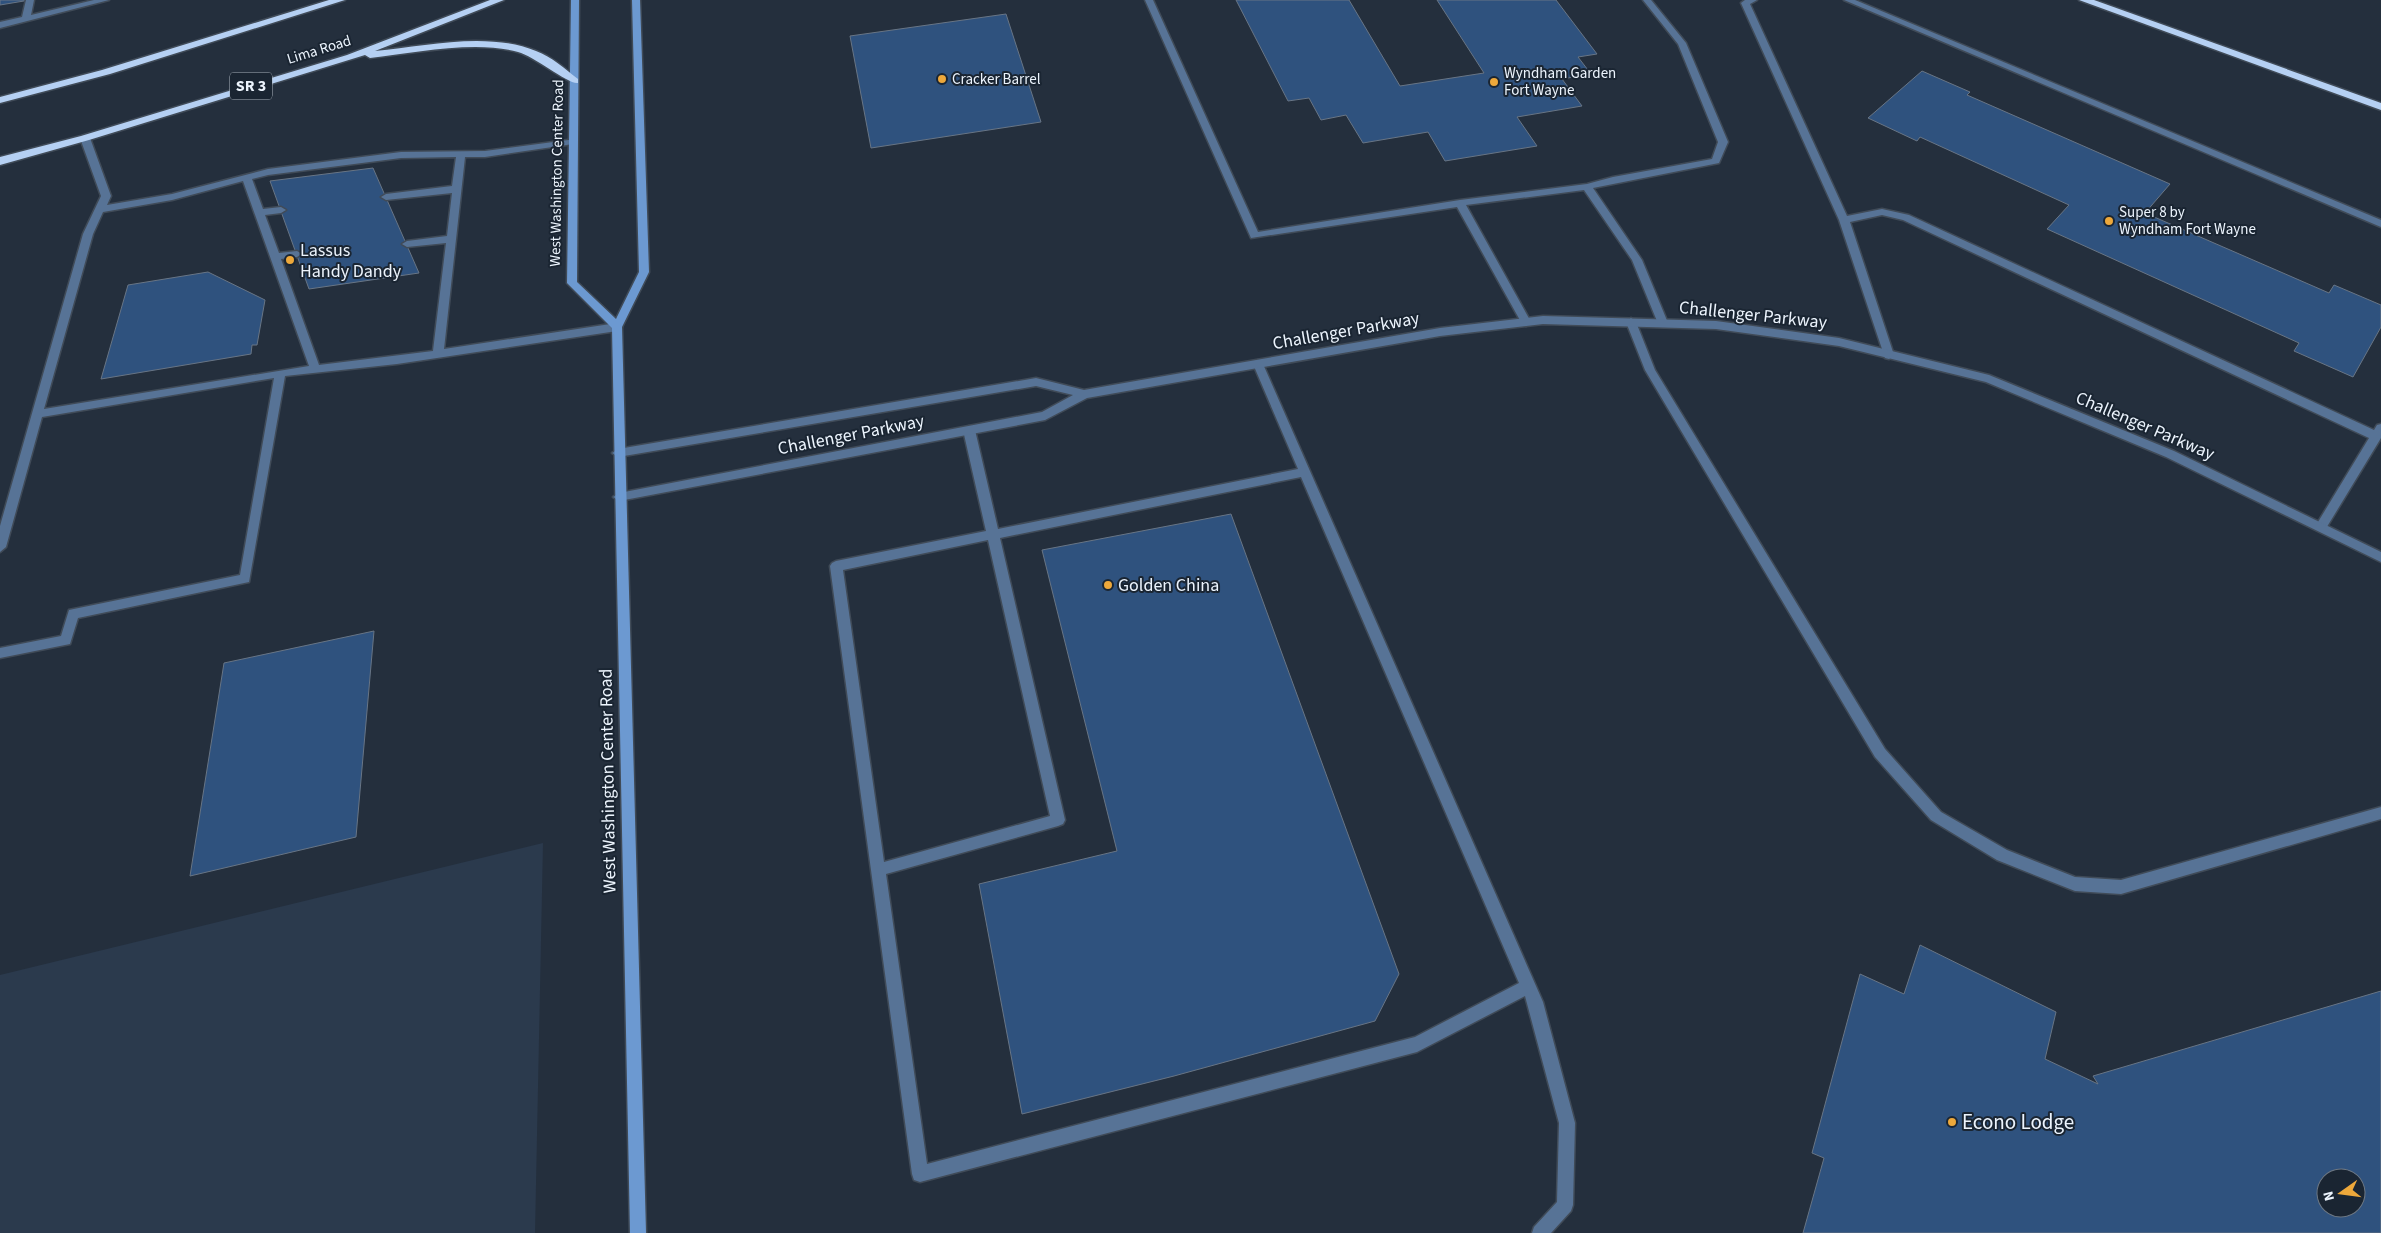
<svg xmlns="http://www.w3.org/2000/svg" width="2381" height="1233" font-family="'Source Sans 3',sans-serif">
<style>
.built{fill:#2b3a4d}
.building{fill:#2f527e;stroke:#687585;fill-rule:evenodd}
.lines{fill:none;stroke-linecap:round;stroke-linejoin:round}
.lane-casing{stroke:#404b58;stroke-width:3}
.street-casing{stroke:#404b58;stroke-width:3}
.secondary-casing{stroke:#404b58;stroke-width:3}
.highway-casing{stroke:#404b58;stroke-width:3}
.lane{fill:#577396;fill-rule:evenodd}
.street{fill:#577396;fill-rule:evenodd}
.secondary{fill:#6c99d1;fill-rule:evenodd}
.highway{fill:#b5d0f3;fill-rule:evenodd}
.poi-dot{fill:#eda83b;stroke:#1a2532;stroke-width:2}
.labels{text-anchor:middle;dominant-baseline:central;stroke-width:4;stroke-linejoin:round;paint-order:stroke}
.far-street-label{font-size:15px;fill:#ecf4fd;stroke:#1a2532}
.far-poi-label{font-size:15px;fill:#ecf4fd;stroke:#1a2532;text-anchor:start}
.shield{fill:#1a2532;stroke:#adb6c0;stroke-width:1}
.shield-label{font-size:16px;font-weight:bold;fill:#ecf4fd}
.poi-label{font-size:18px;fill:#ecf4fd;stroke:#1a2532;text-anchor:start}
.street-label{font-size:18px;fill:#ecf4fd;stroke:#1a2532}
.near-poi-label{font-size:21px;fill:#ecf4fd;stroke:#1a2532;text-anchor:start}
</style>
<rect width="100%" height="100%" fill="#242f3d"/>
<polygon class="built" points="543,843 535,1233 0,1233 0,975"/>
<g class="building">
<polygon points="0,0 30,0 0,5"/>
<polygon points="1236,0 1349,0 1400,86 1484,73 1437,0 1556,0 1597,54 1578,57 1591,74 1562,79 1582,106 1517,117 1537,146 1445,161 1428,132 1363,143 1346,115 1321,120 1309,98 1288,101"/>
<polygon points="1006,14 1041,122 871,148 850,36"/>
<polygon points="1922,71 1970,92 1967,95 2170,184 2145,213 2329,293 2334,285 2381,305 2381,327 2353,377 2294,351 2299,343 2047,229 2069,205 1920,137 1917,141 1868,118"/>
<polygon points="373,168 419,273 309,289 270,181"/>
<polygon points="208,272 265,300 257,345 252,345 251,354 101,379 128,285"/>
<polygon points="1231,514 1399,974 1375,1021 1174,1076 1022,1114 979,884 1117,851 1042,550"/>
<polygon points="374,631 356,837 190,876 224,663"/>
<path d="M1920,945L2056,1012L2045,1059L2098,1084L2093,1076L2381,991V1233H1803L1824,1158L1812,1153L1860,974L1904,994ZM2326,1178H2356V1208H2326Z"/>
</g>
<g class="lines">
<defs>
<g id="lane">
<polygon points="26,0 34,0 31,15 94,0 109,0 0,28 0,22 22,17"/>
<polygon points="1145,0 1153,0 1258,232 1460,200 1587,184 1613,177 1712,159 1718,142 1678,44 1643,0 1651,0 1686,43 1728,142 1719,163 1593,188 1642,260 1668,323 1667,326 1659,326 1632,260 1584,190 1466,205 1531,322 1526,326 1521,322 1457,207 1251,238"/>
<polygon points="1745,0 1757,0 1750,4 1847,216 1882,209 1909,215 2374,430 2377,425 2381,424 2381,438 2325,530 2317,530 2315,527 2369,438 1903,220 1882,215 1850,222 1894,355 1889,359 1885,358 1839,220 1741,3"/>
<polygon points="1844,0 1855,0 2381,220 2381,227"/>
<path d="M85,135L90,138L111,196L107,205L172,194L268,169L401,152L485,151L576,139V143L573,144L485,157H465L444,349L617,323L622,327L617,331L397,364L285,376L249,582L78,618L70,644L0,658V648L61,636L69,610L240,575L274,378L42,417L6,547L0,552V526L83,234L101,196L80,138ZM456,157L452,186L386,194L381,197L386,200L452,193L447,236L407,241L402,244L407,247L446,243L433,351L319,365L281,259L297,257L302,254L297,251L279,253L265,215L281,213L286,210L281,207L263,209L252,179L268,175L401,158ZM243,181L309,366L44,409L93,234L103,212L172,200Z"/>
<polygon points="1631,318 1636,322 1655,370 1885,749 1941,812 2007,850 2075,877 2121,880 2381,807 2381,819 2121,894 2075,891 1997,860 1931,820 1875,757 1645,370 1626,322"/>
<path d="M1258,360L1263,364L1543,1002L1575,1123L1573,1205L1571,1211L1551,1233H1532L1534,1227L1557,1202L1559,1123L1525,996L1417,1052L920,1182L914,1180L912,1174L830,566L832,563L836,561L986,531L963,430L969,426L975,430L998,529L1298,469L1253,364ZM1301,477L1519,983L1415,1037L927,1164L886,874L1058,826L1063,824L1065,820L1000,538ZM988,540L1050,816L884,862L843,570Z"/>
</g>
<polygon id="street" points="1543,316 1716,321 1839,338 1989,375 2174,451 2381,552 2381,562 2166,457 1986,382 1839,346 1716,329 1543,324 1440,336 1087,398 1045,420 619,501 613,497 619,493 1042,412 1073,395 1036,386 618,457 612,453 618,449 1036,378 1084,390 1440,328"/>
<polygon id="secondary" points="571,0 579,0 577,282 616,319 639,272 632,0 640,0 649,272 622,327 646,1233 630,1233 612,328 567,283"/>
<g id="highway">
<polygon points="329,0 345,0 110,74 0,103 0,97 102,70"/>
<path d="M490,0H504L375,51C426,46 487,31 536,51C552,57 565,69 578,79V83C569,85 534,56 518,52C475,40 414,53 370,58L365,55L89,140L0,165V157L81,136L347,55Z"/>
<polygon points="2079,0 2094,0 2381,103 2381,110"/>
</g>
</defs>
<use href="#lane" class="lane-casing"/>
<use href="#street" class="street-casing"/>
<use href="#secondary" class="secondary-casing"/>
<use href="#highway" class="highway-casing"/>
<use href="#lane" class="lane"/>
<use href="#street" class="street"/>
<use href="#secondary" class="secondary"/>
<use href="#highway" class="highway"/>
</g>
<g class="poi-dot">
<circle cx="942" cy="79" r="5"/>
<circle cx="1494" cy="82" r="5"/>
<circle cx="2109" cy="221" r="5"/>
<circle cx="290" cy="260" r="5"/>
<circle cx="1108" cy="585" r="5"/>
<circle cx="1952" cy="1122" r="5"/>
</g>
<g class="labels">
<g class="far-street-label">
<text transform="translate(319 50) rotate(-17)">Lima Road</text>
<text transform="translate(557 173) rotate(-89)">West Washington Center Road</text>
</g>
<g class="far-poi-label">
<text x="1504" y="73">Wyndham Garden<tspan x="1504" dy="17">Fort Wayne</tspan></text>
<text x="952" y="79">Cracker Barrel</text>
<text x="2119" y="212">Super 8 by<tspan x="2119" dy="17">Wyndham Fort Wayne</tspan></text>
</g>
<rect class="shield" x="230" y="72.5" width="42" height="27" rx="4"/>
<g class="shield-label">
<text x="251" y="86">SR 3</text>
</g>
<g class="poi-label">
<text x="300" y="250">Lassus<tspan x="300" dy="21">Handy Dandy</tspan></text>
<text x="1118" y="585">Golden China</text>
</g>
<g class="street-label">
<text transform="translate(1753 315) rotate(6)">Challenger Parkway</text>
<text transform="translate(1346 331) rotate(-10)">Challenger Parkway</text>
<text transform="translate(2145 426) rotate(23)">Challenger Parkway</text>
<text transform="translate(851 435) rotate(-11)">Challenger Parkway</text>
<text transform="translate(608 781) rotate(-91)">West Washington Center Road</text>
</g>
<g class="near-poi-label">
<text x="1962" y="1122">Econo Lodge</text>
</g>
</g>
<g transform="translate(2341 1193) rotate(256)"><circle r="24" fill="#1a2532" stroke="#6e7883"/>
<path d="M0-4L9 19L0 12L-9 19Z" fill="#eda83b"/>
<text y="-8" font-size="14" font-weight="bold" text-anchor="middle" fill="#ecf4fd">N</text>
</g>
</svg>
